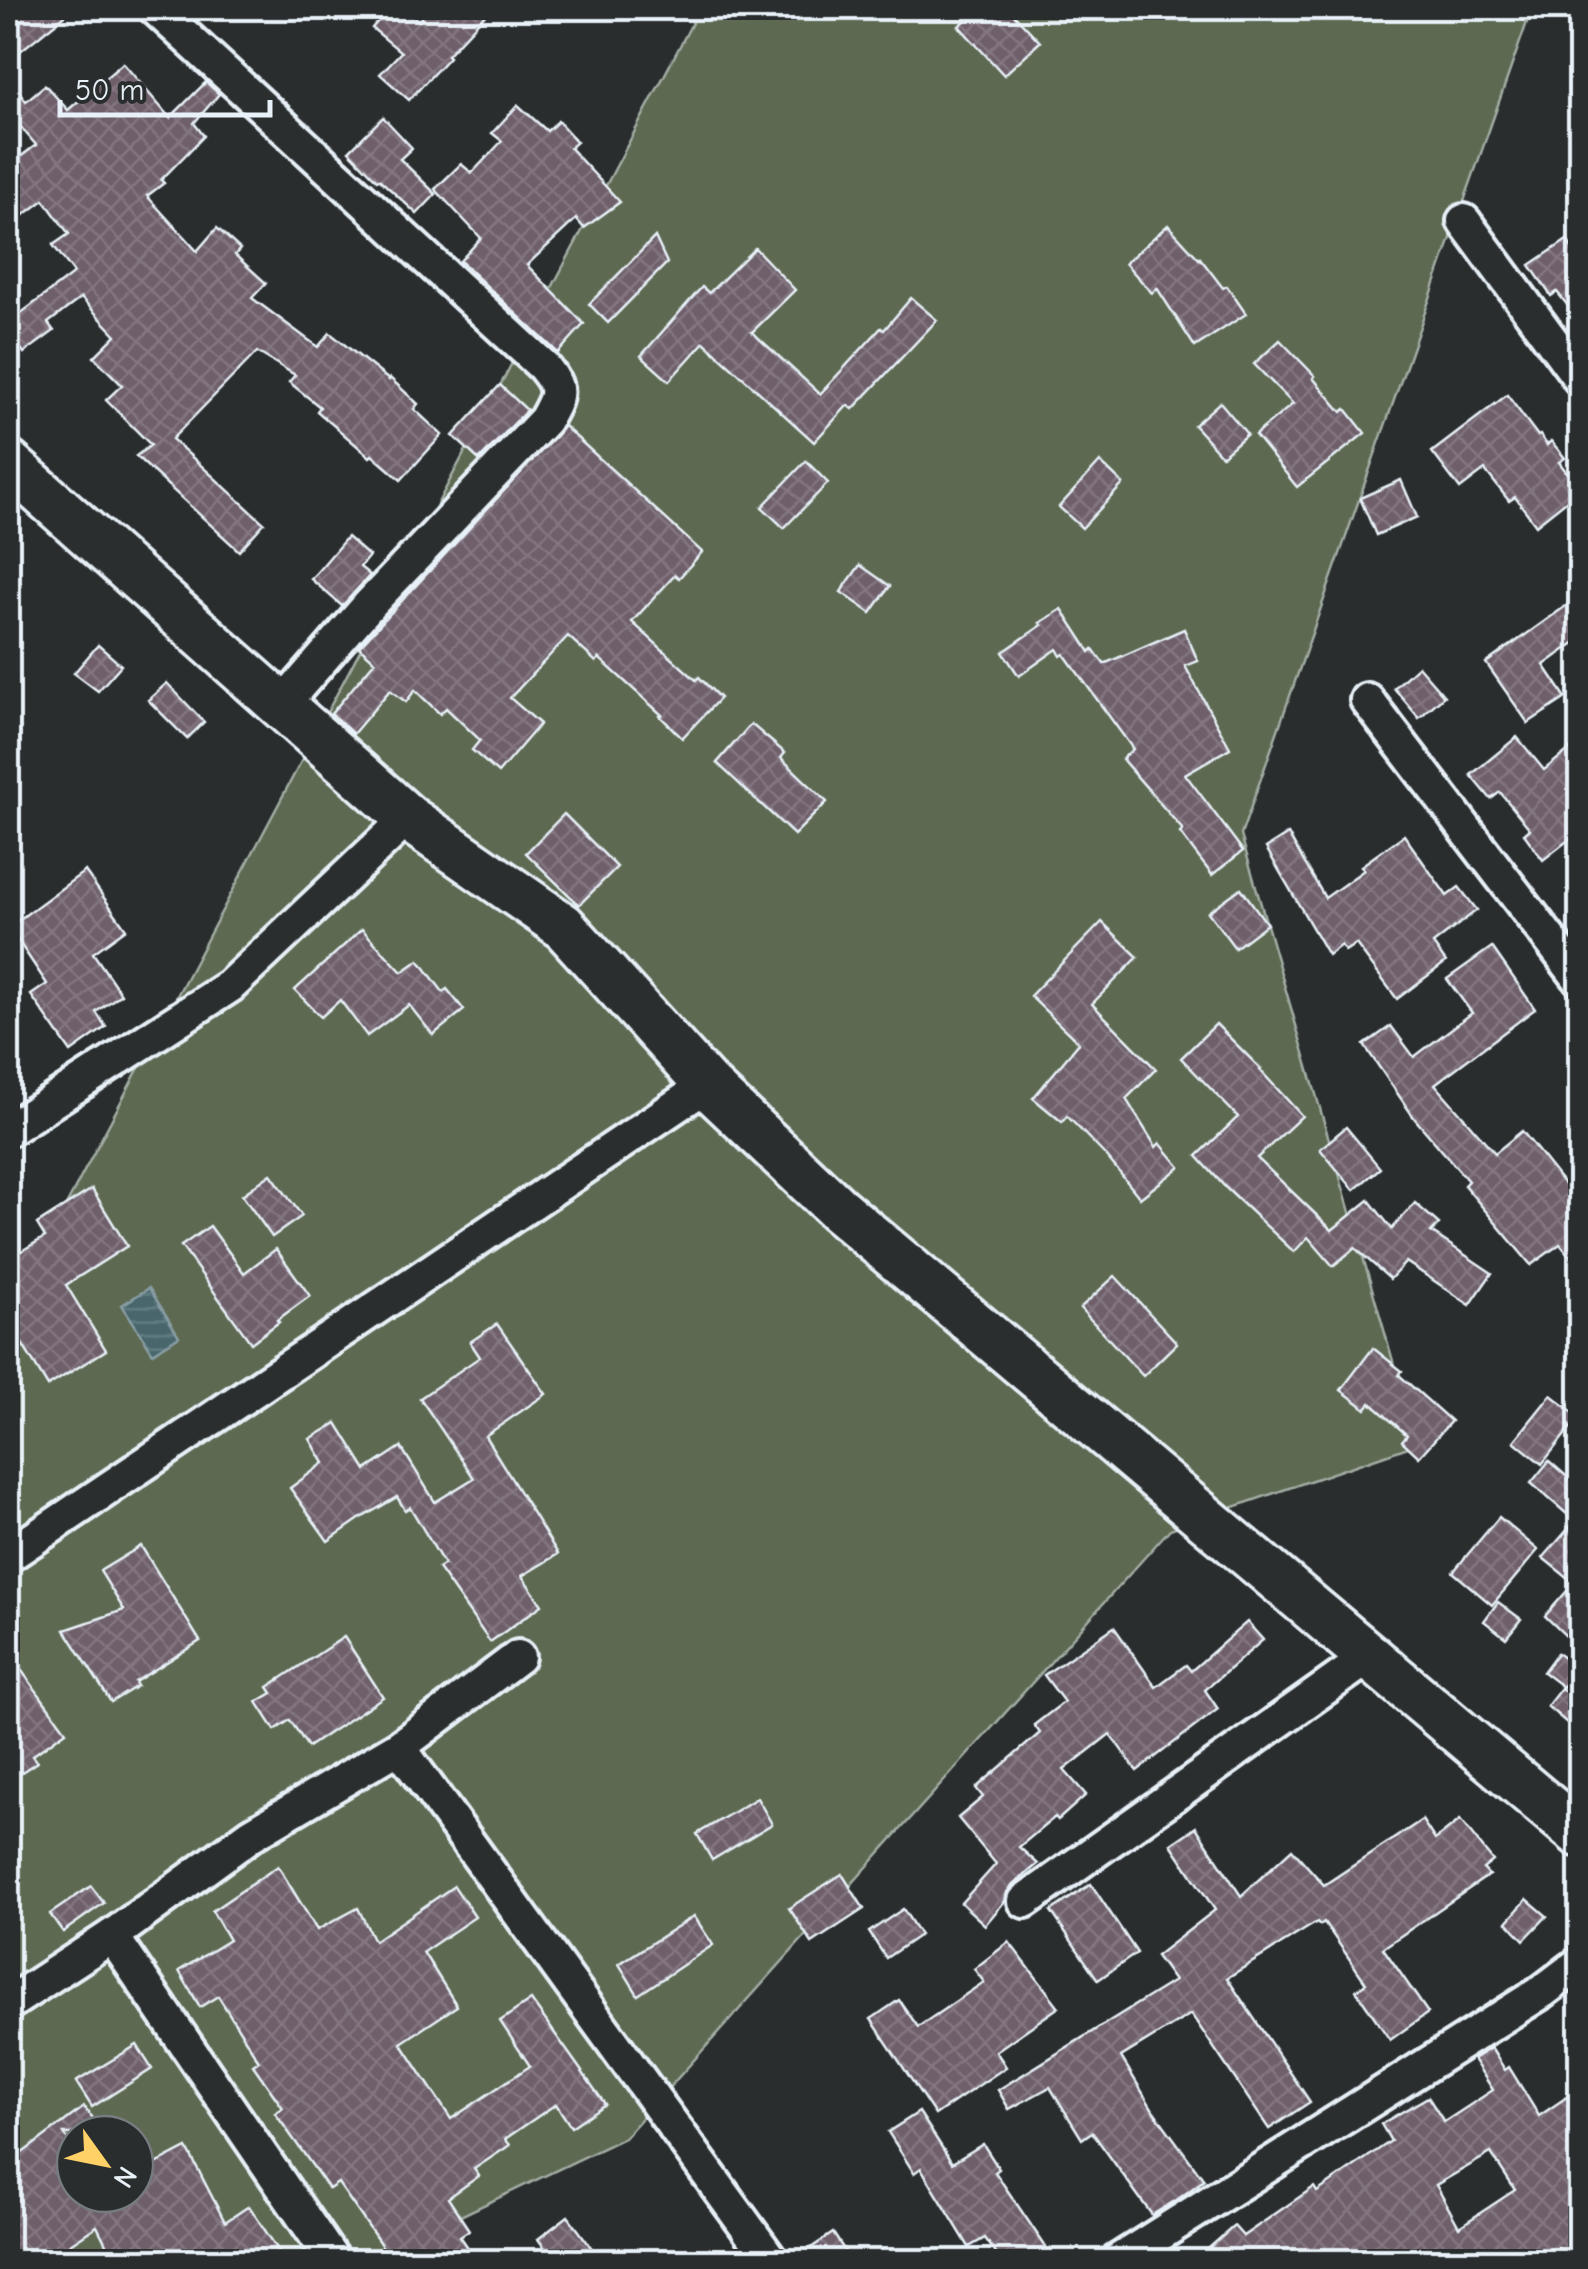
<svg xmlns="http://www.w3.org/2000/svg" width="1588" height="2269" font-family="'Comic Neue',sans-serif">
<style>
.grass{fill:#5d6951;stroke:#a2ada4;stroke-width:2.5;fill-rule:evenodd}
.water{fill:url(#water-rules);stroke:#889ea4;stroke-width:2.5}
.building{fill:url(#building-cross-hatch);stroke:#e8f1f8;stroke-width:2.5;fill-rule:evenodd}
.lines{fill:none;stroke-linecap:round;stroke-linejoin:round}
.street-casing{stroke:#e8f1f8;stroke-width:40}
.secondary-casing{stroke:#e8f1f8;stroke-width:52}
.street{stroke:#2a2d2e;stroke-width:32}
.secondary{stroke:#2a2d2e;stroke-width:45}
</style>
<defs>
<pattern id="water-rules" width="6" height="5" patternUnits="userSpaceOnUse" patternTransform="scale(2.5)"><rect width="6" height="5" fill="#48666c"/><path d="M0 2.5h6" fill="none" stroke="#627c82"/></pattern>
<pattern id="building-cross-hatch" width="8" height="8" patternUnits="userSpaceOnUse" patternTransform="scale(2.5)"><rect width="8" height="8" fill="#6e5f6b"/><path d="M0 0l8 8M0 8l8-8" fill="none" stroke="#837681"/></pattern>
</defs>
<rect width="100%" height="100%" fill="#2a2d2e"/>
<filter id="ink" filterUnits="userSpaceOnUse"><feTurbulence type="fractalNoise" baseFrequency=".01" numOctaves="2"/><feDisplacementMap in="SourceGraphic" scale="20" xChannelSelector="R" yChannelSelector="G"/><feConvolveMatrix kernelMatrix="1 2 1 2 8 2 1 2 1" color-interpolation-filters="sRGB"/></filter>
<g filter="url(#ink)">
<path class="grass" d="M700,8H1532L1241,835L1417,1444L1170,1529L624,2138L366,2261L8,2262V1315ZM75,2134H135V2194H75Z"/>
<polygon class="water" points="149,1288 179,1336 153,1353 122,1305"/>
<g class="building">
<polygon points="15,8 74,8 8,61 8,14"/>
<polygon points="389,8 402,8 419,21 428,8 491,8 447,55 449,57 409,100 380,74 401,52 372,28"/>
<polygon points="979,8 1008,8 1040,42 1004,75 959,26"/>
<polygon points="123,63 170,118 206,82 219,94 194,123 204,136 161,180 164,183 147,196 197,251 217,228 240,249 235,255 266,283 252,298 318,347 330,333 389,380 390,378 418,404 414,409 442,435 401,480 372,455 370,457 317,411 320,407 289,382 295,375 257,352 172,439 264,523 239,551 136,456 151,445 106,400 122,385 94,357 116,335 81,298 48,323 54,331 24,353 8,330 8,323 74,273 53,245 69,234 44,200 8,227 8,166 36,145 8,112 8,77 26,101 45,85 68,110"/>
<polygon points="518,105 547,131 558,121 577,142 570,148 620,202 584,228 576,219 527,265 584,324 558,353 460,261 481,238 435,189 461,164 472,173 502,141 492,133"/>
<polygon points="383,117 412,148 400,159 436,194 417,214 379,179 377,180 349,151"/>
<polygon points="1168,225 1199,259 1200,258 1223,288 1227,286 1246,314 1195,347 1157,288 1152,293 1125,263"/>
<polygon points="655,237 667,263 608,323 589,304"/>
<polygon points="1567,240 1580,261 1580,321 1557,292 1551,296 1530,265"/>
<polygon points="755,248 795,290 752,332 820,394 881,328 884,330 911,298 937,320 853,409 848,405 814,442 704,342 669,381 641,356 702,287 709,293"/>
<polygon points="1280,340 1315,376 1313,378 1342,412 1346,409 1365,433 1297,487 1255,435 1293,404 1254,364"/>
<polygon points="500,385 527,410 479,460 453,436"/>
<polygon points="1507,395 1538,436 1540,435 1547,445 1551,441 1565,458 1559,462 1580,490 1536,525 1515,497 1509,501 1485,470 1460,489 1432,452"/>
<polygon points="1220,402 1247,434 1222,456 1194,425"/>
<polygon points="564,426 702,552 679,578 675,575 632,622 696,680 699,677 720,698 682,738 660,716 662,715 599,658 596,662 568,636 510,698 540,724 498,773 472,750 480,740 446,708 440,714 415,690 406,702 390,690 353,734 331,714 375,661 359,647"/>
<polygon points="806,461 828,483 784,528 762,507"/>
<polygon points="1100,462 1123,484 1082,528 1059,507"/>
<polygon points="1401,480 1417,517 1376,535 1360,498"/>
<polygon points="347,537 369,556 360,567 370,575 342,606 311,579"/>
<polygon points="860,565 890,586 871,613 841,592"/>
<polygon points="1580,596 1580,639 1544,665 1566,698 1528,723 1486,663"/>
<polygon points="1062,609 1090,652 1093,649 1104,664 1184,629 1198,661 1185,666 1230,748 1185,774 1243,851 1212,875 1180,833 1183,830 1122,759 1133,749 1064,654 1061,656 1057,649 1019,676 1003,652 1042,625 1040,623"/>
<polygon points="98,645 121,665 98,691 74,673"/>
<polygon points="1418,666 1444,696 1419,718 1394,688"/>
<polygon points="167,683 204,722 187,739 148,700"/>
<polygon points="751,724 785,753 781,758 827,802 794,835 717,763"/>
<polygon points="1517,737 1544,770 1580,741 1580,831 1543,860 1524,834 1530,829 1500,792 1491,799 1471,775"/>
<polygon points="564,814 617,867 579,905 526,853"/>
<polygon points="1288,834 1325,898 1364,870 1361,866 1404,835 1447,896 1459,887 1477,910 1433,944 1446,962 1397,999 1356,944 1345,951 1341,945 1328,955 1266,848"/>
<polygon points="85,871 126,929 93,953 121,994 96,1012 106,1027 71,1052 31,995 47,984 9,927"/>
<polygon points="1241,888 1267,924 1235,948 1208,912"/>
<polygon points="1102,922 1138,957 1092,1004 1156,1069 1126,1099 1156,1147 1160,1143 1180,1167 1140,1198 1107,1157 1067,1116 1062,1122 1033,1098 1079,1043 1030,996"/>
<polygon points="362,929 402,972 419,960 443,992 447,989 464,1010 433,1035 409,1005 367,1036 340,1000 321,1017 295,990"/>
<polygon points="1492,947 1535,1009 1435,1084 1495,1153 1522,1131 1580,1204 1580,1269 1560,1244 1531,1265 1464,1185 1468,1181 1415,1119 1364,1045 1391,1026 1414,1057 1472,1013 1447,979"/>
<polygon points="1216,1024 1261,1069 1260,1070 1302,1116 1257,1158 1332,1230 1369,1200 1392,1229 1415,1203 1439,1224 1431,1232 1492,1273 1470,1305 1406,1262 1390,1279 1355,1248 1333,1266 1308,1237 1294,1252 1226,1188 1197,1156 1238,1117 1181,1058"/>
<polygon points="1346,1127 1380,1168 1354,1190 1320,1149"/>
<polygon points="271,1174 302,1216 272,1237 242,1195"/>
<polygon points="92,1189 127,1246 66,1285 106,1350 48,1386 8,1321 8,1259 45,1237 37,1224"/>
<polygon points="210,1226 244,1273 276,1249 310,1296 277,1320 279,1322 251,1343 181,1246"/>
<polygon points="1115,1276 1177,1343 1143,1376 1080,1308"/>
<polygon points="497,1324 546,1394 485,1436 558,1554 522,1576 542,1605 490,1642 438,1568 444,1564 410,1507 405,1510 397,1497 358,1520 328,1541 290,1488 324,1463 310,1439 337,1423 366,1470 401,1447 435,1502 474,1478 420,1398 480,1357 470,1342"/>
<polygon points="1373,1348 1402,1371 1399,1375 1451,1421 1419,1457 1402,1441 1407,1435 1371,1403 1366,1409 1341,1390"/>
<polygon points="1551,1395 1579,1417 1542,1464 1514,1441"/>
<polygon points="1549,1461 1580,1488 1580,1628 1570,1640 1545,1616 1574,1583 1543,1558 1575,1521 1531,1483"/>
<polygon points="1499,1517 1538,1550 1492,1605 1453,1572"/>
<polygon points="141,1546 200,1641 135,1682 137,1686 111,1702 65,1630 124,1610 100,1571"/>
<polygon points="1498,1602 1521,1619 1506,1638 1484,1621"/>
<polygon points="1247,1622 1263,1640 1205,1690 1218,1709 1137,1771 1110,1734 1064,1770 1086,1795 1058,1820 1055,1817 1019,1847 1038,1864 1013,1885 1007,1892 1005,1901 985,1925 961,1903 996,1864 958,1818 983,1797 976,1788 1040,1733 1034,1725 1064,1702 1044,1675 1114,1627 1156,1687 1186,1665 1191,1671"/>
<polygon points="344,1637 383,1697 308,1747 290,1720 275,1730 257,1702 272,1693 268,1687"/>
<polygon points="8,1652 66,1731 32,1756 37,1762 8,1781"/>
<polygon points="1557,1653 1578,1668 1563,1687 1543,1672"/>
<polygon points="1561,1688 1580,1704 1580,1734 1547,1706"/>
<polygon points="757,1798 772,1824 712,1860 697,1834"/>
<polygon points="1422,1820 1435,1840 1460,1820 1493,1861 1483,1869 1489,1875 1383,1948 1428,2013 1390,2040 1356,1990 1366,1983 1324,1922 1320,1925 1317,1922 1227,1978 1310,2102 1269,2129 1191,2014 1121,2057 1153,2110 1204,2180 1178,2199 1152,2215 1092,2132 1082,2139 1050,2087 1009,2109 998,2090 1174,1981 1156,1956 1215,1910 1171,1844 1196,1827 1241,1896 1292,1849 1324,1885"/>
<polygon points="278,1866 317,1930 358,1908 374,1941 454,1886 475,1917 423,1952 457,2006 401,2043 451,2119 530,2066 500,2021 531,2000 605,2104 571,2127 556,2104 505,2139 510,2145 474,2169 479,2176 448,2198 469,2230 460,2236 478,2262 393,2262 338,2183 329,2189 275,2113 283,2108 253,2065 259,2061 218,1996 200,2007 179,1971 229,1940 212,1911"/>
<polygon points="842,1874 864,1909 812,1943 789,1908"/>
<polygon points="1091,1884 1137,1953 1098,1980 1051,1911"/>
<polygon points="91,1886 104,1903 63,1932 50,1914"/>
<polygon points="1527,1899 1547,1916 1524,1940 1507,1922"/>
<polygon points="903,1909 920,1935 886,1958 869,1932"/>
<polygon points="694,1916 713,1945 638,1995 619,1964"/>
<polygon points="1009,1942 1059,2007 996,2051 1006,2067 935,2115 871,2019 899,2000 918,2027 984,1982 974,1969"/>
<polygon points="137,2045 152,2069 92,2107 76,2082"/>
<path d="M1491,2048L1505,2070L1509,2067L1539,2116L1580,2088V2245L1563,2256L1558,2248L1537,2262H1483L1474,2249L1452,2262H1388L1380,2249L1362,2262H1193L1234,2226L1243,2236L1314,2187L1317,2192L1391,2141L1381,2124L1428,2097L1444,2122L1493,2090L1473,2059ZM1491,2153L1515,2190L1459,2227L1436,2185Z"/>
<polygon points="84,2107 103,2134 64,2134 75,2150 75,2194 135,2194 135,2175 187,2148 225,2222 249,2206 286,2262 131,2262 122,2246 110,2252 97,2226 43,2262 8,2262 8,2135 21,2154"/>
<polygon points="919,2112 952,2163 983,2144 999,2169 995,2172 1056,2262 1002,2262 985,2238 969,2247 921,2168 914,2173 888,2132"/>
<polygon points="568,2216 602,2262 555,2262 538,2239"/>
<polygon points="833,2233 852,2262 792,2262 792,2261"/>
</g>
<g class="lines">
<defs>
<g id="street">
<path d="M155,8L543,366C562,389 559,395 545,420L369,605L282,705"/>
<polyline points="1464,221 1580,379"/>
<polyline points="1367,700 1580,979"/>
<polyline points="8,1130 230,986 408,818"/>
<polyline points="8,1556 707,1085"/>
<polyline points="399,1747 772,2262"/>
<polyline points="1025,1901 1369,1657"/>
<polyline points="112,1936 334,2262"/>
<polyline points="8,2004 112,1936 252,1834 399,1747 518,1657"/>
<polyline points="1116,2262 1543,1991 1580,1963"/>
</g>
<polyline id="secondary" points="8,463 408,818 563,926 707,1085 838,1209 1580,1834"/>
</defs>
<use href="#street" class="street-casing"/>
<use href="#secondary" class="secondary-casing"/>
<use href="#street" class="street"/>
<use href="#secondary" class="secondary"/>
</g>
</g>
<rect width="1588" height="2269" fill="none" stroke="#2a2d2e" stroke-width="40"/>
<rect x="20" y="20" width="1548" height="2229" fill="none" stroke="#e8f1f8" stroke-width="4" filter="url(#ink)"/>
<g transform="translate(105 2164) rotate(123)"><circle r="48" fill="#2a2d2e" stroke="#767b7f" stroke-width="2.5"/>
<path d="M0-8L18 38L0 25L-18 38Z" fill="#ffd166"/>
<text y="-15" font-size="28" font-weight="bold" text-anchor="middle" fill="#e8f1f8">N</text>
</g>
<path d="M60 100v15h210v-15" fill="none" stroke="#e8f1f8" stroke-width="5"/>
<text x="75" y="100" font-size="30" fill="#e8f1f8" stroke="#2a2d2e" stroke-width="8" paint-order="stroke">50 m</text>
</svg>
